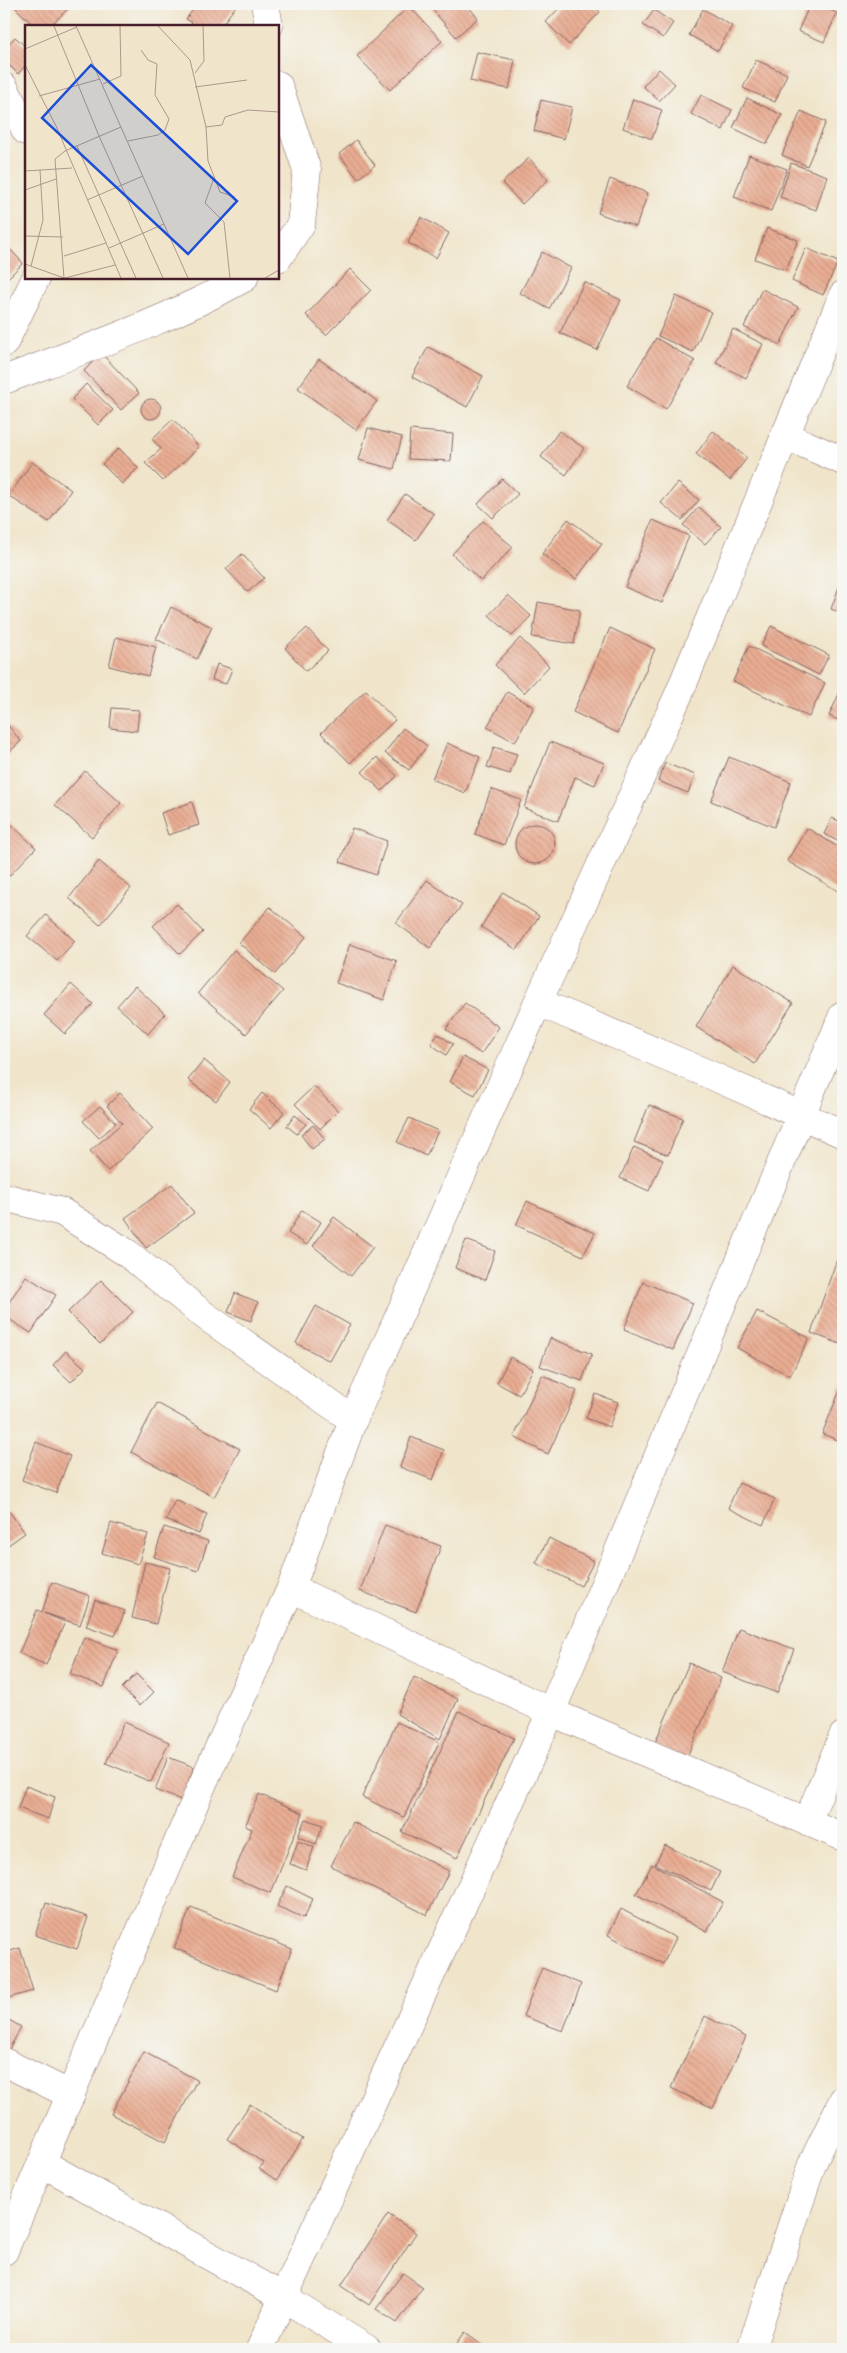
<svg xmlns="http://www.w3.org/2000/svg" width="847" height="2353" font-family="Alegreya,serif">
<style>
.building{fill:url(#building-back-hatch)}
.lines{fill:none;stroke-linecap:round;stroke-linejoin:round}
.minor-casing{stroke:#846463;stroke-width:29}
.minor{stroke:#fff;stroke-width:28}
.inset-road{fill:none;stroke:#ae968b;stroke-width:1}
.view{fill:#1d4ed8;fill-opacity:0.15;stroke:#1d4ed8;stroke-width:2.5}
.inset-edge{fill:none;stroke:#4a1f2b;stroke-width:2.5}
</style>
<defs>
<pattern id="building-back-hatch" width="6" height="6" patternUnits="userSpaceOnUse" patternTransform="scale(1.25)"><rect width="6" height="6" fill="#e9ad93"/><path d="M-1 5l2 2M0 0l6 6M5-1l2 2" fill="none" stroke="#c9947f"/></pattern>
</defs>
<rect width="100%" height="100%" fill="#f6f6f2"/>
<filter id="ink" filterUnits="userSpaceOnUse"><feTurbulence type="fractalNoise" baseFrequency=".02" numOctaves="2"/><feDisplacementMap in="SourceGraphic" scale="10" xChannelSelector="R" yChannelSelector="G"/><feConvolveMatrix kernelMatrix="1 2 1 2 8 2 1 2 1" color-interpolation-filters="sRGB"/></filter>
<filter id="wash" filterUnits="userSpaceOnUse"><feTurbulence type="fractalNoise" baseFrequency=".0096" numOctaves="4" result="noise"/><feDisplacementMap in="SourceGraphic" scale="20" xChannelSelector="R" yChannelSelector="G"/><feGaussianBlur stdDeviation="1.12" result="paint"/><feColorMatrix in="noise" values="0 0 0 0 0 0 0 0 0 0 0 0 0 0 0 0 0 1.4 0 .05"/><feComposite in="paint" operator="in"/></filter>
<g filter="url(#wash)">
<rect width="100%" height="100%" fill="#f0e5cb"/>
<g id="blocks">
<g class="building">
<polygon points="4,4 14,4 4,11"/>
<polygon points="19,4 73,4 50,26 34,26 15,7"/>
<polygon points="197,4 233,4 236,6 221,26 197,26 186,19"/>
<polygon points="433,4 466,4 478,18 456,37 430,7"/>
<polygon points="563,4 591,4 600,12 569,45 546,22"/>
<polygon points="810,4 816,4 837,13 824,42 798,31"/>
<polygon points="409,6 442,41 390,90 357,56"/>
<polygon points="703,9 732,26 718,51 689,35"/>
<polygon points="654,10 673,23 663,38 643,25"/>
<polygon points="843,31 843,48 839,47"/>
<polygon points="15,37 26,47 26,65 18,74 4,60 4,49"/>
<polygon points="477,52 515,60 509,89 470,81"/>
<polygon points="756,60 787,74 775,102 743,88"/>
<polygon points="659,69 675,84 659,101 643,86"/>
<polygon points="701,95 732,110 723,130 691,114"/>
<polygon points="747,98 782,115 767,144 733,128"/>
<polygon points="633,99 662,110 652,139 623,128"/>
<polygon points="541,100 572,107 564,139 534,131"/>
<polygon points="801,111 826,122 807,166 782,155"/>
<polygon points="356,140 375,165 358,179 339,154"/>
<polygon points="749,155 787,169 771,211 734,197"/>
<polygon points="529,158 548,180 522,204 502,183"/>
<polygon points="791,163 827,176 816,210 780,197"/>
<polygon points="610,179 648,193 636,227 598,213"/>
<polygon points="421,217 449,233 436,258 408,243"/>
<polygon points="767,228 798,240 786,270 755,259"/>
<polygon points="4,243 23,263 4,282"/>
<polygon points="806,248 838,262 823,295 792,281"/>
<polygon points="542,252 571,268 549,309 520,293"/>
<polygon points="350,269 371,290 326,335 306,315"/>
<polygon points="584,282 621,300 597,350 560,333"/>
<polygon points="762,289 798,307 780,345 744,327"/>
<polygon points="676,296 711,312 693,352 658,336"/>
<polygon points="733,329 763,344 746,378 716,363"/>
<polygon points="656,338 695,361 666,409 627,386"/>
<polygon points="428,347 483,376 467,407 412,377"/>
<polygon points="101,353 139,393 121,410 84,371"/>
<polygon points="319,359 377,401 356,430 298,388"/>
<polygon points="86,384 113,410 98,425 72,399"/>
<circle cx="151" cy="409" r="10"/>
<polygon points="173,419 199,447 163,481 145,463 161,449 152,439"/>
<polygon points="368,428 402,437 394,469 359,460"/>
<polygon points="410,430 453,434 451,461 408,459"/>
<polygon points="559,431 584,448 566,475 541,457"/>
<polygon points="713,431 747,458 730,480 696,454"/>
<polygon points="119,448 138,468 122,484 102,464"/>
<polygon points="32,462 71,490 49,522 9,496"/>
<polygon points="502,479 518,494 493,518 478,504"/>
<polygon points="678,483 699,500 682,520 661,503"/>
<polygon points="405,494 434,514 416,540 387,520"/>
<polygon points="699,507 721,527 705,544 683,525"/>
<polygon points="568,519 602,544 576,579 542,554"/>
<polygon points="653,520 689,536 662,603 625,587"/>
<polygon points="483,521 513,547 481,581 452,554"/>
<polygon points="242,554 264,578 248,592 226,569"/>
<polygon points="843,576 843,614 831,609"/>
<polygon points="508,595 531,616 512,636 489,615"/>
<polygon points="538,602 580,610 574,644 532,637"/>
<polygon points="171,607 212,627 197,659 156,639"/>
<polygon points="771,626 829,655 819,675 761,646"/>
<polygon points="307,628 328,651 306,671 285,648"/>
<polygon points="610,628 655,649 618,733 573,712"/>
<polygon points="116,637 156,647 148,676 109,666"/>
<polygon points="520,638 549,666 524,693 495,665"/>
<polygon points="749,646 825,683 809,717 733,681"/>
<polygon points="217,664 232,669 226,684 212,680"/>
<polygon points="843,685 843,722 829,716"/>
<polygon points="366,690 395,720 350,763 321,733"/>
<polygon points="507,692 534,707 515,742 487,727"/>
<polygon points="112,708 139,710 137,731 110,728"/>
<polygon points="4,721 21,741 4,757"/>
<polygon points="403,728 427,746 409,770 385,753"/>
<polygon points="550,742 604,763 595,785 575,777 558,821 524,808"/>
<polygon points="447,743 480,757 465,793 432,779"/>
<polygon points="494,747 517,754 510,774 487,767"/>
<polygon points="377,757 397,776 382,791 362,772"/>
<polygon points="729,757 791,782 774,827 711,801"/>
<polygon points="665,763 695,775 688,793 658,781"/>
<polygon points="85,771 121,803 92,837 55,805"/>
<polygon points="491,789 521,800 504,845 475,834"/>
<polygon points="192,802 199,825 168,835 161,813"/>
<polygon points="4,817 36,848 6,879 4,877"/>
<polygon points="832,818 843,823 843,844 824,834"/>
<circle cx="535" cy="844" r="20"/>
<polygon points="352,828 387,841 376,875 340,862"/>
<polygon points="807,828 843,850 843,894 787,861"/>
<polygon points="99,861 131,888 100,925 69,898"/>
<polygon points="427,880 462,905 430,948 396,923"/>
<polygon points="503,892 539,916 517,950 481,927"/>
<polygon points="177,904 203,932 180,954 153,926"/>
<polygon points="270,907 306,937 275,974 239,943"/>
<polygon points="46,915 75,941 57,961 27,936"/>
<polygon points="350,944 397,961 384,1000 336,983"/>
<polygon points="234,950 283,991 246,1034 198,993"/>
<polygon points="733,965 793,1003 755,1064 696,1027"/>
<polygon points="71,984 93,1004 65,1034 44,1015"/>
<polygon points="135,986 165,1014 148,1034 117,1006"/>
<polygon points="465,1003 499,1027 481,1054 446,1029"/>
<polygon points="438,1034 453,1044 446,1055 431,1044"/>
<polygon points="463,1057 488,1070 475,1095 450,1082"/>
<polygon points="204,1060 230,1082 216,1101 188,1080"/>
<polygon points="314,1086 338,1111 320,1129 295,1104"/>
<polygon points="120,1093 153,1129 108,1171 90,1151 122,1123 107,1106"/>
<polygon points="262,1093 284,1112 271,1128 249,1109"/>
<polygon points="649,1105 683,1118 668,1155 634,1142"/>
<polygon points="100,1106 116,1123 99,1138 83,1121"/>
<polygon points="295,1115 306,1124 297,1134 287,1126"/>
<polygon points="409,1118 438,1131 426,1156 397,1142"/>
<polygon points="313,1125 325,1139 312,1149 301,1135"/>
<polygon points="634,1147 663,1160 649,1191 620,1178"/>
<polygon points="172,1184 194,1213 146,1248 125,1218"/>
<polygon points="527,1201 595,1233 583,1256 516,1225"/>
<polygon points="302,1210 321,1222 307,1245 288,1233"/>
<polygon points="334,1217 373,1247 351,1276 313,1246"/>
<polygon points="466,1240 495,1251 485,1280 455,1268"/>
<polygon points="843,1242 843,1345 811,1333"/>
<polygon points="26,1276 56,1295 31,1333 4,1316 4,1310"/>
<polygon points="101,1280 133,1312 100,1344 68,1312"/>
<polygon points="643,1282 693,1303 673,1350 624,1329"/>
<polygon points="235,1293 258,1302 251,1321 228,1312"/>
<polygon points="316,1306 350,1325 330,1361 296,1343"/>
<polygon points="757,1311 809,1338 790,1376 737,1348"/>
<polygon points="550,1338 592,1354 582,1381 540,1366"/>
<polygon points="66,1351 85,1368 71,1382 53,1365"/>
<polygon points="510,1357 533,1369 519,1395 497,1383"/>
<polygon points="542,1375 577,1391 548,1454 514,1437"/>
<polygon points="843,1383 843,1442 822,1434"/>
<polygon points="595,1394 618,1402 609,1427 586,1418"/>
<polygon points="157,1403 240,1449 214,1497 131,1452"/>
<polygon points="411,1437 444,1450 433,1480 400,1467"/>
<polygon points="36,1442 70,1456 56,1493 22,1480"/>
<polygon points="739,1483 775,1499 763,1525 728,1508"/>
<polygon points="175,1500 207,1514 199,1534 166,1520"/>
<polygon points="9,1511 25,1533 4,1548 4,1515"/>
<polygon points="111,1523 148,1534 138,1564 102,1553"/>
<polygon points="385,1525 441,1546 416,1612 360,1591"/>
<polygon points="164,1527 208,1541 198,1571 154,1557"/>
<polygon points="549,1538 594,1561 581,1586 536,1563"/>
<polygon points="145,1562 170,1568 156,1624 132,1618"/>
<polygon points="52,1582 90,1596 80,1625 44,1613 65,1622 46,1665 19,1653 37,1610 42,1612"/>
<polygon points="95,1600 125,1611 115,1636 86,1626"/>
<polygon points="739,1628 794,1649 777,1693 722,1672"/>
<polygon points="84,1637 118,1650 104,1687 70,1674"/>
<polygon points="689,1663 721,1678 686,1759 654,1745"/>
<polygon points="136,1674 154,1692 140,1706 122,1688"/>
<polygon points="414,1677 458,1699 440,1739 397,1714"/>
<polygon points="459,1711 514,1738 457,1858 402,1832"/>
<polygon points="124,1722 169,1742 151,1782 106,1763"/>
<polygon points="397,1722 439,1742 404,1817 362,1797"/>
<polygon points="168,1757 194,1767 181,1800 155,1790"/>
<polygon points="26,1786 55,1797 48,1819 18,1808"/>
<polygon points="259,1794 303,1813 271,1893 232,1877 252,1829 245,1826"/>
<polygon points="305,1819 323,1825 316,1844 298,1837"/>
<polygon points="353,1822 449,1871 427,1915 331,1866"/>
<polygon points="298,1841 314,1847 306,1870 290,1864"/>
<polygon points="665,1845 720,1872 711,1891 655,1864"/>
<polygon points="652,1864 723,1902 707,1932 636,1894"/>
<polygon points="287,1886 313,1899 304,1918 277,1906"/>
<polygon points="46,1903 88,1917 77,1949 35,1935"/>
<polygon points="191,1907 292,1949 276,1990 174,1948"/>
<polygon points="621,1909 676,1938 663,1964 608,1935"/>
<polygon points="20,1948 33,1991 4,1999 4,1953"/>
<polygon points="542,1968 581,1984 563,2031 523,2016"/>
<polygon points="705,2016 746,2037 713,2108 671,2088"/>
<polygon points="4,2017 21,2027 6,2055 4,2054"/>
<polygon points="144,2052 197,2080 165,2142 111,2114"/>
<polygon points="250,2104 303,2139 277,2180 259,2169 264,2163 227,2139"/>
<polygon points="388,2214 416,2233 369,2305 341,2286"/>
<polygon points="403,2273 423,2287 397,2323 376,2309"/>
<polygon points="465,2332 489,2349 453,2349"/>
</g>
</g>
</g>
<g filter="url(#ink)">
<use href="#blocks" fill-opacity="0" stroke="#846463" stroke-width="1"/>
<g class="lines">
<defs>
<g id="minor">
<polyline points="265,4 269,26"/>
<polyline points="278,85 307,170 301,224 278,258"/>
<polyline points="4,87 26,131"/>
<polyline points="4,343 36,278"/>
<path d="M4,380C86,349 167,321 244,278"/>
<polyline points="784,435 843,461"/>
<polyline points="538,1002 706,1073 843,1134"/>
<polyline points="4,1197 62,1212 127,1253 204,1315 353,1420"/>
<polyline points="291,1588 551,1712 843,1837"/>
<polyline points="807,1822 843,1736"/>
<polyline points="4,2062 71,2095"/>
<polyline points="42,2163 283,2297 367,2349"/>
<polyline points="4,2251 203,1783 291,1588 353,1420 538,1002 678,696 843,295"/>
<polyline points="260,2349 551,1712 843,1015"/>
<polyline points="751,2349 812,2164 843,2100"/>
</g>
</defs>
<use href="#minor" class="minor-casing"/>
<use href="#minor" class="minor"/>
</g>
</g>
<g transform="translate(25 25)">
<rect width="254" height="254" fill="#f0e5cb"/>
<path class="inset-road" d="M29,1L74,111L138,253M51,1L163,253M133,1L165,35L181,102L183,136L195,167L210,172M0,24L52,2M0,40L31,101L96,253M170,48L179,36L178,1M78,59L96,51L95,1M170,62L222,55M14,71L75,54M181,102L197,100L200,92L223,85L254,87M103,116L133,110L140,105L144,94L130,70L132,39L123,35L116,25M52,121L111,253M0,146L47,143M189,153L180,178L199,197L205,253M0,165L31,154M62,175L118,151M0,211L38,212M84,223L139,199M39,231L81,218M0,239L39,253M6,241L18,195L15,145M39,253L30,134L40,126L96,102M40,253L90,240M240,253L254,245"/>
<path class="view" d="M66,40L212,176L163,229L17,93Z"/>
<rect width="254" height="254" class="inset-edge"/>
</g>
<rect width="847" height="2353" fill="none" stroke="#f6f6f2" stroke-width="20"/>
</svg>
